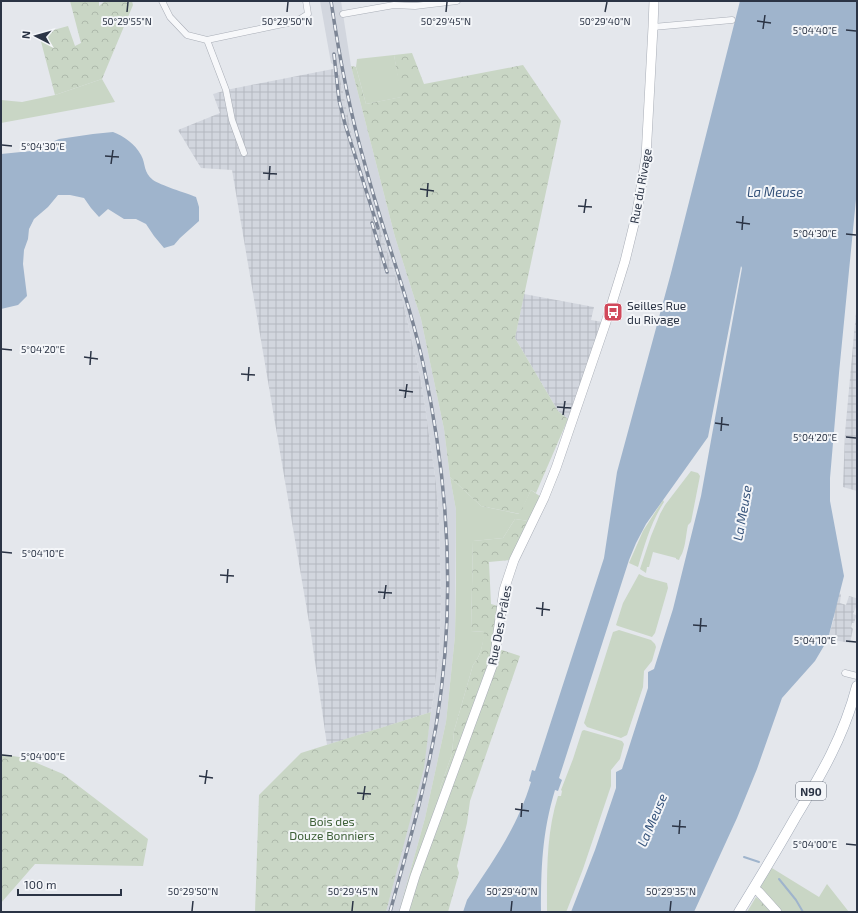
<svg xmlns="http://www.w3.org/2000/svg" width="858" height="913" font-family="'Exo 2',sans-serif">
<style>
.built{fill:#d2d6de}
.industrial{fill:url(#industrial-grid)}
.green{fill:#c9d6c5}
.forest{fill:url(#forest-crowns)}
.water{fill:#9fb4cc}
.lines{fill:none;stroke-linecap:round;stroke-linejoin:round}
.stream{stroke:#9fb4cc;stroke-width:2}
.street-casing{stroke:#a9aeb7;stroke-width:7}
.secondary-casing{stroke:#a9aeb7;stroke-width:10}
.primary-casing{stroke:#a3abb8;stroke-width:11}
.street{stroke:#f7f8fa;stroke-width:6}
.secondary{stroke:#fff;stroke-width:9}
.primary{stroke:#fff;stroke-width:10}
.rail-casing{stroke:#7d8696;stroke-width:3.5}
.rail{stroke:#f4f6f9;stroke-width:2;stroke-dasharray:6;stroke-linecap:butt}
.ticks{fill:none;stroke:#2b3445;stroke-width:1.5}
.labels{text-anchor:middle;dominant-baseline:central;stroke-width:4;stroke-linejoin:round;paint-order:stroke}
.shield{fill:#f4f6f9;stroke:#676e7b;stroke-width:1}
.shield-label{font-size:11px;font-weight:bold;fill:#2b3445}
.street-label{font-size:12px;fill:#2b3445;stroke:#f4f6f9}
.poi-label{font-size:12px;fill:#2b3445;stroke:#f4f6f9;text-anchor:start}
.park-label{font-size:12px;fill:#3f6138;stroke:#f4f6f9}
.water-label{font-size:13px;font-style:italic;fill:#34527a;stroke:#f4f6f9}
.ticks-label{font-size:10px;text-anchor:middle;fill:#2b3445;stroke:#f4f6f9;stroke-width:4;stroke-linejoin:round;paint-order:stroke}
</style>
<defs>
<pattern id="industrial-grid" width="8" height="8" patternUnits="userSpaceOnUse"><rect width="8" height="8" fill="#d2d6de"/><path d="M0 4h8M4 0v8" fill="none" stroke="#b4b8c0"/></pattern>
<pattern id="forest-crowns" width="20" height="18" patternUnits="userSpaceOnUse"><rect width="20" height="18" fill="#c9d6c5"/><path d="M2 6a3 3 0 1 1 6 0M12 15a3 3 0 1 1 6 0" fill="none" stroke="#adb8ab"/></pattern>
</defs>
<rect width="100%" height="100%" fill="#e4e7ec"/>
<polygon class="built" points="320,1 341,1 351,66 395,237 421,319 444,429 450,477 456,510 455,636 446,722 425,818 399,912 386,912 423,768 439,657 441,599 439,522 436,483 422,386 400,289 374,212 352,135 338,68 331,63"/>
<g class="industrial">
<polygon points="338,68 352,135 374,212 400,289 422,386 436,483 439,522 441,599 439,657 431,712 327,745 311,634 232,170 201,168 178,130 220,113 213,94 231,89"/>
<polygon points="524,294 594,307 591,320 603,322 578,394 568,419 558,411 515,338"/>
<polygon points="857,301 857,491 843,487 845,433"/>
<polygon points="815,589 841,594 840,603 846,605 849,596 856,598 856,607 853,614 856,615 856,617 854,623 852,623 851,627 853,629 850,643 828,639 834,618 805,611"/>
</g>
<g class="green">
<polygon points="394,55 402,97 366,104 356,67 357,59"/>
<polygon points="102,79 115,102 1,123 1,100 22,102 55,95"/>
<path d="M691,471L698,473L700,476L691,522L688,525C686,534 686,542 683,551C682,555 680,556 679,560L676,559V558L653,552L649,567H647L646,573L640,569L651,536L660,514L665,505Z"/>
<path d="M450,477L481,506L519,514L531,490L541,497L529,521L515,519L503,538L473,541L471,632L485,631C483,643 481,656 473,665L454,731L452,754L440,788L446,794L404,912H399L425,818L446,722L455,636L456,583V510Z"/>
<path d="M663,500L664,502C651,522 645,544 638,567L629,563L643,531Z"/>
<polygon points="639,574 645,577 667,583 668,588 655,633 652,637 618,626 616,625 623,603"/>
<polygon points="619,630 651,640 655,644 656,647 652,661 644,671 643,687 627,735 621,738 587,727 584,723 613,632"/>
<path d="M584,730L622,741L624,744L620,759L611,770V786L583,869L567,910L566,912H547C547,873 546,834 558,796H561L562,791L561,790L573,759L582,731Z"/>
<polygon points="767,865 819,897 827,884 849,912 777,912 754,888"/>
</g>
<g class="forest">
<polygon points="70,1 99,1 99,6 105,1 132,1 133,5 102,79 55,95 39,34 68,26 75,46 81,43"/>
<polygon points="412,53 424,84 523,65 561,121 515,338 558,411 568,419 536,493 531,490 520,514 481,506 450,477 444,429 421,319 395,237 351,66 356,67 366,104 401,97 394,55"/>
<path d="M515,519L529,521L511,560L489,562L491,604L501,607L496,648L520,656L470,801L467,823L457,866L459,873L448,912H404L446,794L440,788L452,754L454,731L473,665C481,656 483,643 484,631L471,632L473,541L503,538Z"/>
<polygon points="431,712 424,768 386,912 255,912 259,795 301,753"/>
<polygon points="1,754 25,758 63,774 148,839 143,866 35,864 1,903"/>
<polygon points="756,897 772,911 774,912 747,912"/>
</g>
<g class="water">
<path d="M740,1H857V189L839,373L830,478V501L844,576L828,639L815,661L782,698L757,769L737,818L694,912H571L595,850L616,788V772L622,769L648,688V672L654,669L673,609L701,496L742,268L741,266L708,437L646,524L636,543L629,560L559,778L562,780L558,791L555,790C542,833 541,868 541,912H463L467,900C493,861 517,828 531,782L529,781L532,770L535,771L604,558L617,472L671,273Z"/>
<path d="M113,132C124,136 135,144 141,155C146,164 143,172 153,180C160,185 186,193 196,197L199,207V221L180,238L174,245L164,248L154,236L146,224L136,219H124L108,209L99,217L91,208L84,198L70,195H58L48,207L34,219L29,229L28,239L24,250L23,264L27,296L18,305L1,309V154L31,151L59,139L93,134Z"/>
</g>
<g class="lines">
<g class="stream">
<polyline points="744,857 759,862"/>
<polyline points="779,879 796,900 803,912"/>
</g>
<defs>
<g id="street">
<polyline points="162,1 170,17 187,35 207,40 297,21 308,14 306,1"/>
<polyline points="343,14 394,5 415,6 457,1"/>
<polyline points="653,27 732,20"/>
<polyline points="207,40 226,90 232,120 244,153"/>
<polyline points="845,673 857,676"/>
</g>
<g id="secondary">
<polyline points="754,888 759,892 777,912"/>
<polyline points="404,912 415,876 494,661 504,590 514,560 544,498 556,468 607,319 625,261 637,212 646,157 653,27 654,1"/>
</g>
<path id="primary" d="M739,912C758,881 777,850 795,818C821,775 844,736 857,686"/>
</defs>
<use href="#street" class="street-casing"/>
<use href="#secondary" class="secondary-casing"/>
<use href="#primary" class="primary-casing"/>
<use href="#street" class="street"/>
<use href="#secondary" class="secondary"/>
<use href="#primary" class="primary"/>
<defs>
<g id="rail">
<path d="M331,1C339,55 349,109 364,161C382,231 409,297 424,368C449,485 456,607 436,726C425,789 407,850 390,912"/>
<polyline points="334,54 339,100 345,124 378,228"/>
<polyline points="372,223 387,272"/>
</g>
</defs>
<use href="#rail" class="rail-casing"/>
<use href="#rail" class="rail"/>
</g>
<path class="ticks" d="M127,12L128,2M287,12L288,2M446,12L447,2M605,12L607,2M757,21L771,23M763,29L765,15M846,30L856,31M2,145L12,146M105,156L119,157M111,164L113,150M263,173L277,174M269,180L270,166M420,189L434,191M427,197L428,183M578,206L592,207M584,213L586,199M736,222L750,224M742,230L743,216M846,234L856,235M2,349L12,350M84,357L98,359M90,365L91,351M241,374L255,375M248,381L249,367M399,390L413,392M405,398L407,384M557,407L571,408M563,415L565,401M715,423L729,425M721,431L722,417M846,437L856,438M2,552L12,553M220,575L234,576M227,583L228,569M378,592L392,593M384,599L386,585M536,608L550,610M542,616L543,602M693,625L707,626M700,632L701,618M846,641L856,642M2,755L12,756M199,776L213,778M205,784L207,770M357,793L371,794M363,800L365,786M515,809L529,811M521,817L522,803M672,826L686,827M679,834L680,820M846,844L856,845M192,911L193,901M352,911L353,901M511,911L512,901M670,911L671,901"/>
<defs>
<symbol id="bus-square" viewBox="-11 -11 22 22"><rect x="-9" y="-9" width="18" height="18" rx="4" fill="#d1495b" stroke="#f4f6f9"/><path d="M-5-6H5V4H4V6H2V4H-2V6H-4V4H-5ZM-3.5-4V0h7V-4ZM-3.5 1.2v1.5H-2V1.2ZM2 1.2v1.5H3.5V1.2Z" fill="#fff"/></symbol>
</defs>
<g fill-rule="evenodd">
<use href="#bus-square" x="602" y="301" width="22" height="22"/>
</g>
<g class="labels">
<rect class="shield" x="796" y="782" width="30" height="18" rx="3"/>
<g class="shield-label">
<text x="811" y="791">N90</text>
</g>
<g class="street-label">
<text transform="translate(640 186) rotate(-80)">Rue du Rivage</text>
<text transform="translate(499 625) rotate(-79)">Rue Des Prâles</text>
</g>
<g class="poi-label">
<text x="627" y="305">Seilles Rue<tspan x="627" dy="14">du Rivage</tspan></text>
</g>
<g class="park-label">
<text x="332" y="821">Bois des<tspan x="332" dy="14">Douze Bonniers</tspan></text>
</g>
<g class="water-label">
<text x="775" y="192">La Meuse</text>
<text transform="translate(742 513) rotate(-80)">La Meuse</text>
<text transform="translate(652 820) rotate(-67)">La Meuse</text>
</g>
</g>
<g class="ticks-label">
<text x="127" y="25">50°29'55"N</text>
<text x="287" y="25">50°29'50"N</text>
<text x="446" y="25">50°29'45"N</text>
<text x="605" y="25">50°29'40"N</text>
<text x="815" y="34">5°04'40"E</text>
<text x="43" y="150">5°04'30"E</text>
<text x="815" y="237">5°04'30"E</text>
<text x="43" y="353">5°04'20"E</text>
<text x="815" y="441">5°04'20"E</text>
<text x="43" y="557">5°04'10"E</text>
<text x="815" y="644">5°04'10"E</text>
<text x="43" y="760">5°04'00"E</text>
<text x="815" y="848">5°04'00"E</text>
<text x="193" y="895">50°29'50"N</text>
<text x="353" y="895">50°29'45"N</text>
<text x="512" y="895">50°29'40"N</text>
<text x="671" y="895">50°29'35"N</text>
</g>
<rect width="858" height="913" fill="none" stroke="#2b3445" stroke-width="4"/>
<g transform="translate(36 36) rotate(276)" stroke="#f4f6f9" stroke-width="3" paint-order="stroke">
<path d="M0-3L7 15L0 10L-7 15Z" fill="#2b3445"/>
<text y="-6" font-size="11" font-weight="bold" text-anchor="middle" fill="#2b3445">N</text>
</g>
<path d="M18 889v6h103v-6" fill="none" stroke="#2b3445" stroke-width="2"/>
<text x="24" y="889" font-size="12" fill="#2b3445" stroke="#f4f6f9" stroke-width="3" paint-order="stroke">100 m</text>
</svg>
